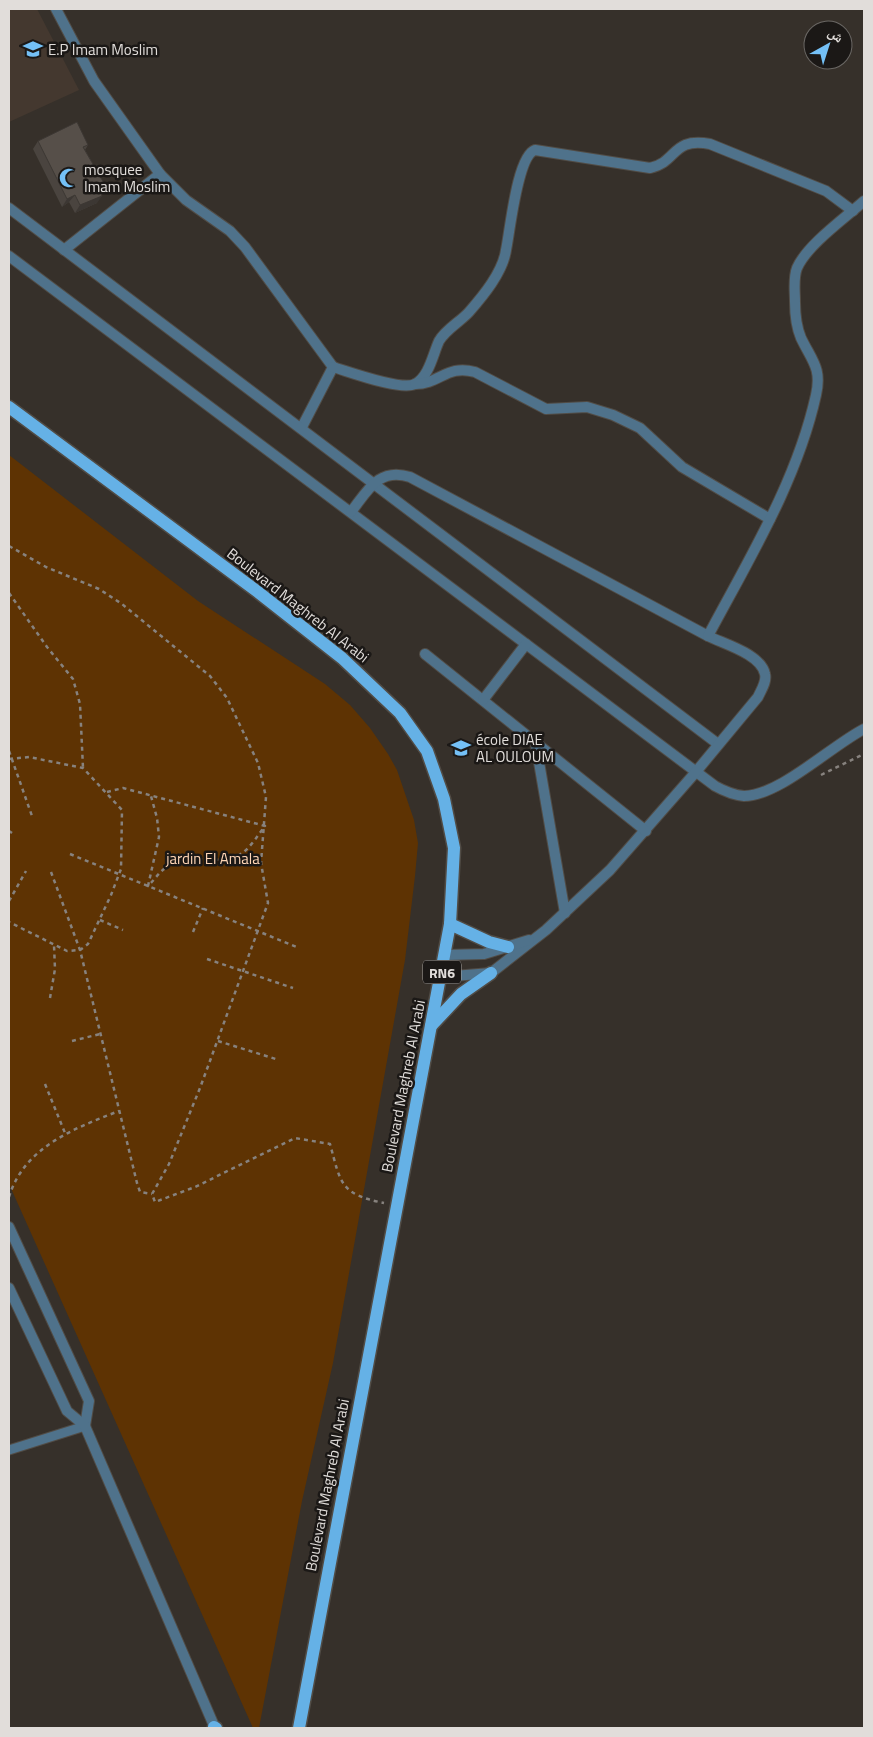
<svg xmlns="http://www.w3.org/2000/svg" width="873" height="1737" font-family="'Titillium Web','Noto Naskh Arabic',sans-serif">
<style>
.built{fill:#44382f}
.green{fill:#5e3303}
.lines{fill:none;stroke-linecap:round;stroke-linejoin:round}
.service-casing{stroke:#514c46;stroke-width:11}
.minor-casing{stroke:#514c46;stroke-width:12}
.tertiary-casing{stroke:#514c46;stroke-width:12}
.primary-casing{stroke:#514c46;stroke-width:15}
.path{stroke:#87827e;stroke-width:2.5;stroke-dasharray:4 4;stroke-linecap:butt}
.service{stroke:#4f728b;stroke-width:9}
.minor{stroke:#4f728b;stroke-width:10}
.tertiary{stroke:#4f728b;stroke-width:10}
.primary{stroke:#65b1e6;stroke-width:12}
.wall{fill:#4a443f}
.shaded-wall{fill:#3c3733}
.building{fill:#564f49;stroke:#3c3733}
.labels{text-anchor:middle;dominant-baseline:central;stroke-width:5;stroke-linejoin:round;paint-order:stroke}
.shield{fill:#1b1816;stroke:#a6a29f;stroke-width:1}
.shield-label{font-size:14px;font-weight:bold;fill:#e1ddda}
.poi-label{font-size:15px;fill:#e1ddda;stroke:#1b1816;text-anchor:start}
.street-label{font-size:15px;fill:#e1ddda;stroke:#1b1816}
.park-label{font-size:15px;fill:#ffd6b6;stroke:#1b1816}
</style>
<rect width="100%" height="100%" fill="#36302a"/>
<polygon class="built" points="9,9 37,9 79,90 9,122"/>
<polygon class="green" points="9,455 198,601 325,684 350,705 370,728 388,754 397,770 414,820 418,843 415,876 405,960 333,1363 302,1501 259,1728 253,1728 9,1184"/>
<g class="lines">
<defs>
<polyline id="service" points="9,1450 85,1426"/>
<g id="minor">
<polyline points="56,9 94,81 160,174 64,250"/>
<polyline points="160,174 186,200 230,231 245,247 333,367 302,427"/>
<polyline points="9,208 718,744"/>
<path d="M9,256L715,786C724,791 733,795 744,796C779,796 831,746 864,729"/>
<path d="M333,367C350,372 401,391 415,384C429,377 433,354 439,341C446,329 460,322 469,312C483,296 503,272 506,250C510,232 517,156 535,150L650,168C678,162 671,137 710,144L826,191L853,211"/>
<path d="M415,384C440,384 447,364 475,372L546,409L587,407L613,415L640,428L682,467L770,519"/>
<path d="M351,512C368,490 379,467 410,477L708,636C724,644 761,654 765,674C767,682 761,690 758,697L695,773L610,870L546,930L491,973L441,977"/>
<path d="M708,636C749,559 797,481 816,395C822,368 812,361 801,338C796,326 795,315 795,302C795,291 793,278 797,268C807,245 845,218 864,201"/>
<polyline points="425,654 646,831"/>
<polyline points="483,700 526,644"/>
<polyline points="536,745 565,913"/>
<polyline points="445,955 484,954 529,940"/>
</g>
<g id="tertiary">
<polyline points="9,1227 89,1401 85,1426"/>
<polyline points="9,1288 67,1411 85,1426 215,1728"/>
</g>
<g id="primary">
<polyline points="9,407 258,592 342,658 400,713 427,751 444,799 454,848 450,924 299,1728"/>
<polyline points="450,924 489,942 508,947"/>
<polyline points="431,1026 461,994 491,973"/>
<polyline points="214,1727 216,1728"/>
</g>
</defs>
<use href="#service" class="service-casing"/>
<use href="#minor" class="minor-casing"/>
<use href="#tertiary" class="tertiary-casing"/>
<use href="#primary" class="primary-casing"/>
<g class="path">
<path d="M9,546L46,567L99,589L122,604L210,676L227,698L258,763L266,797L261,863L268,903L200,1088L169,1164L152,1194L155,1202L195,1187L295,1138L330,1144C341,1184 340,1194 384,1203"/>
<polyline points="9,593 47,647 73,679 80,704 83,768"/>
<polyline points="9,751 32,816"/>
<polyline points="9,759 29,757 83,768 122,810 121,869 111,895 88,944 80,950 67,951 9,922"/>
<polyline points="821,775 864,754"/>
<path d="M107,792L123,788L265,826C258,835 249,850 239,855C218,866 194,853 173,863C161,869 157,877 148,886L159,837L157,818L151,796"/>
<polyline points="9,831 12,833"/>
<polyline points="70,854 299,948"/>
<polyline points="51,872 80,950 137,1183 140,1192 152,1194"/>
<polyline points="9,901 26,871"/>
<polyline points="100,920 123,930"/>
<polyline points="193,932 203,908"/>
<polyline points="207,959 293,988"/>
<polyline points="50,998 55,969 54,945"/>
<polyline points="72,1041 100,1034"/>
<polyline points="218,1041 279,1060"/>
<polyline points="45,1084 65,1133"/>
<path d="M9,1197C24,1147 75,1128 119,1111"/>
</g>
<use href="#service" class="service"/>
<use href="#minor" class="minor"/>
<use href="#tertiary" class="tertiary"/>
<use href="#primary" class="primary"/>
</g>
<polygon class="wall" points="38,141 88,145 85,150 105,185 100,192 97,203 75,213 69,202 62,207 33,149"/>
<g class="shaded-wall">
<polygon points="105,185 100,193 99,188"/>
<polygon points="75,195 69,202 62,207 67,199"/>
<polygon points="102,196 97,203 75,213 80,205"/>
</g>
<polygon class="building" points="77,122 88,145 83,147 105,185 99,188 102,196 80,205 75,195 67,199 38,141"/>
<defs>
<symbol id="school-bare" viewBox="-9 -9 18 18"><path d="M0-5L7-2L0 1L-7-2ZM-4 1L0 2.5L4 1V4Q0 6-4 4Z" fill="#74c0f6" stroke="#1b1816" stroke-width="2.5" paint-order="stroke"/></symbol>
<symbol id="mosque-bare" viewBox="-9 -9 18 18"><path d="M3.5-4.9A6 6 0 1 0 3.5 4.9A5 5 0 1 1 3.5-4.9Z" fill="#74c0f6" stroke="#1b1816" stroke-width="2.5" paint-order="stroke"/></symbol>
</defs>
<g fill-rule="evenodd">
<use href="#school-bare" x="19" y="35" width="28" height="28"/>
<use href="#mosque-bare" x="55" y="164" width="28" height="28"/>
<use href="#school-bare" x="447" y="734" width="28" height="28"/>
</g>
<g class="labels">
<rect class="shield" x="423" y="960.5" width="38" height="23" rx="4"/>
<g class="shield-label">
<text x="442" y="972">RN6</text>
</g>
<g class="poi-label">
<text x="48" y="49">E.P Imam Moslim</text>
<text x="84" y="169">mosquee<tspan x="84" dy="17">Imam Moslim</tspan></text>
<text x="476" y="739">école DIAE<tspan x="476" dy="17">AL OULOUM</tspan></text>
</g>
<g class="street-label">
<text transform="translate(298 605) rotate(38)">Boulevard Maghreb Al Arabi</text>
<text transform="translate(403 1086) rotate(-79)">Boulevard Maghreb Al Arabi</text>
<text transform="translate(327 1485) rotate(-79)">Boulevard Maghreb Al Arabi</text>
</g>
<g class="park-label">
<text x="213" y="858">jardin El Amala</text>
</g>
</g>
<rect width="873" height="1737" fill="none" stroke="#e1ddda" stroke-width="20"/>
<g transform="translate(828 45) rotate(39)"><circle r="24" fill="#1b1816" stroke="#6a6764"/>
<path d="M0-4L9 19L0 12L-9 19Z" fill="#74c0f6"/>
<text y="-8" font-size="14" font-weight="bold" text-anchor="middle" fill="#e1ddda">ش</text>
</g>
</svg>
